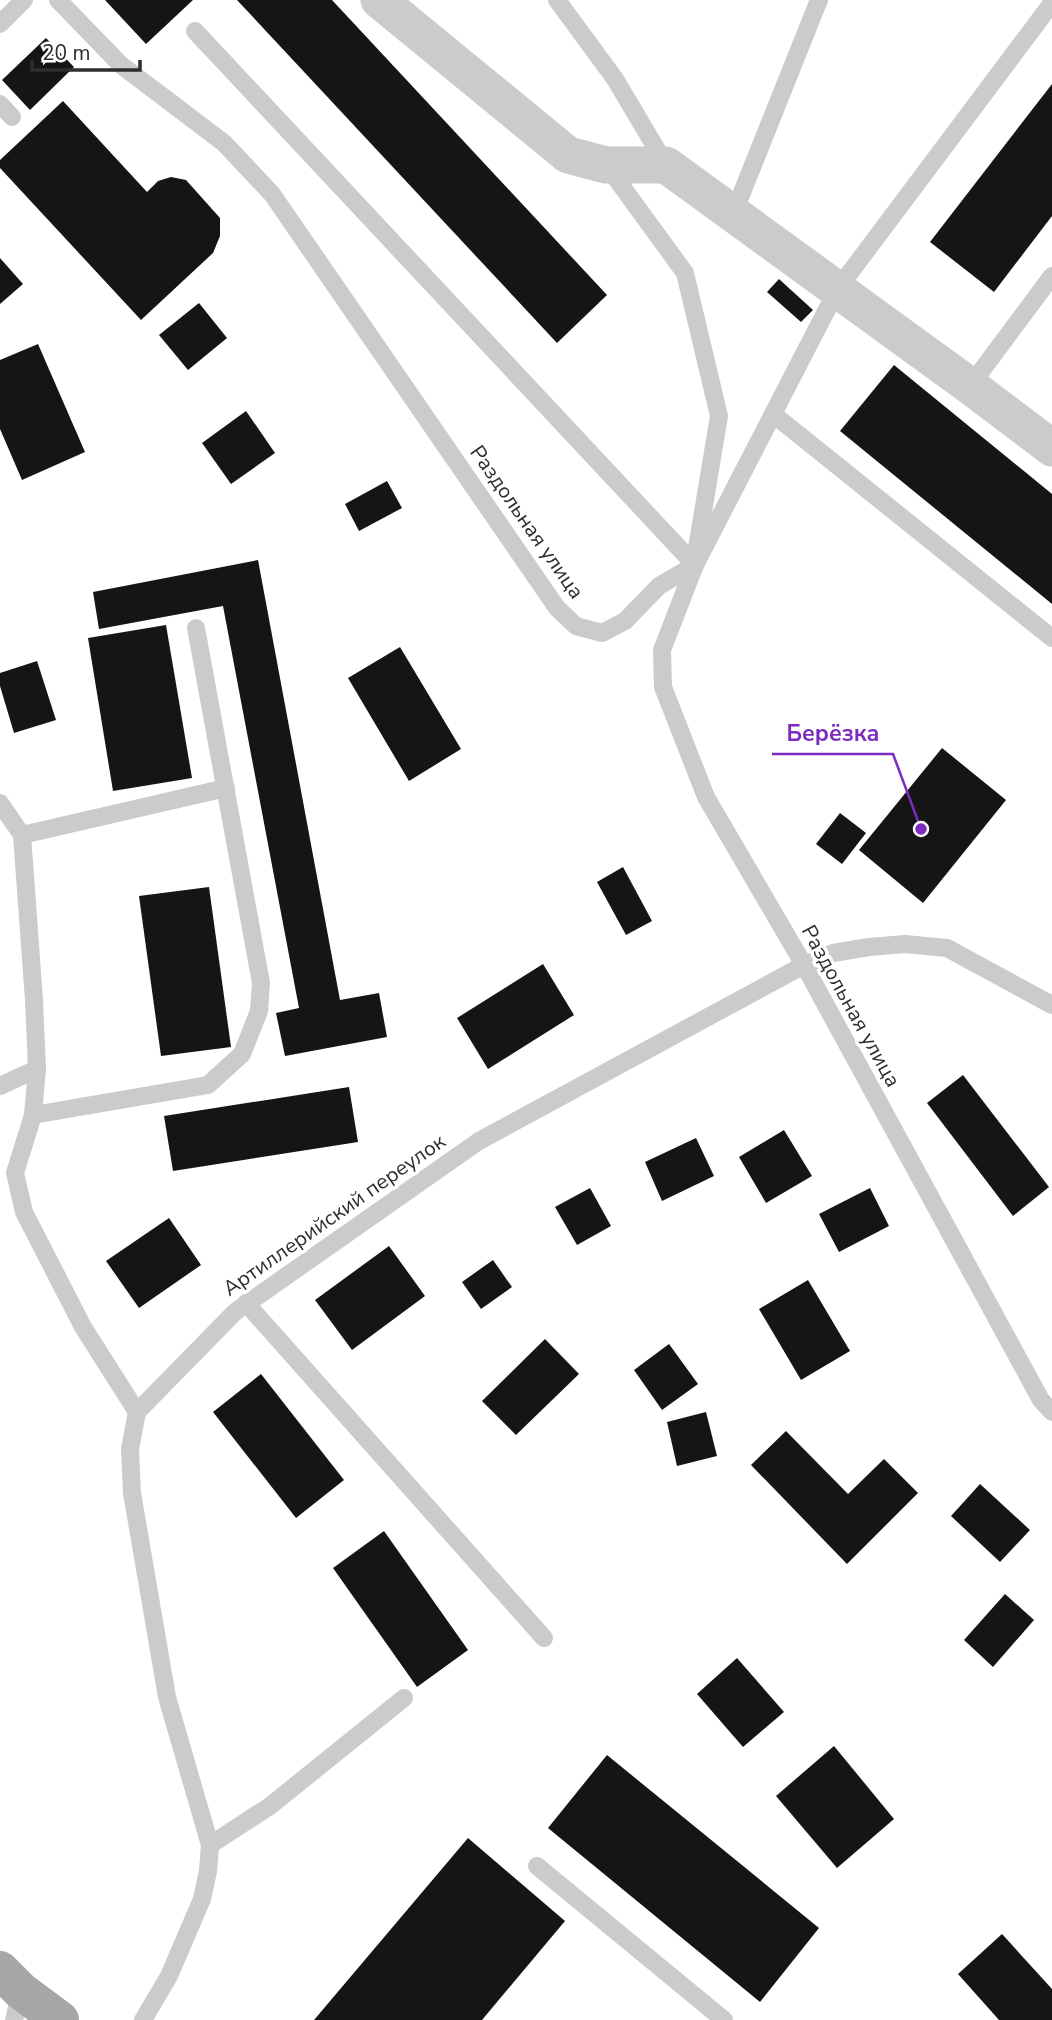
<svg xmlns="http://www.w3.org/2000/svg" width="1052" height="2020" font-family="'Nunito Sans',sans-serif">
<style>
.building{fill:#151515}
.lines{fill:none;stroke-linecap:round;stroke-linejoin:round}
.lane{stroke:#cbcbcb;stroke-width:18}
.street{stroke:#cbcbcb;stroke-width:37}
.primary{stroke:#a6a6a6;stroke-width:38}
.labels{text-anchor:middle;dominant-baseline:central;stroke-width:7;stroke-linejoin:round;paint-order:stroke}
.street-label{font-size:21px;fill:#2e2e2e;stroke:#fff}
.leader{fill:none;stroke:#7b2cbf;stroke-width:2.5}
.callout-dot{fill:#7b2cbf;stroke:#fff;stroke-width:2.5}
.callout-label{font-size:23px;text-anchor:middle;font-weight:bold;fill:#7b2cbf;stroke:#fff;stroke-width:7;stroke-linejoin:round;paint-order:stroke}
</style>
<rect width="100%" height="100%" fill="#fff"/>
<g class="building">
<polygon points="105,0 193,0 146,44"/>
<polygon points="237,0 332,0 607,295 557,343"/>
<polygon points="46,38 74,67 30,110 2,80"/>
<polygon points="1052,84 1052,216 994,292 930,242"/>
<polygon points="63,101 147,192 158,181 171,177 186,180 220,218 220,236 213,253 141,320 0,168 0,160"/>
<polygon points="0,258 23,284 0,304"/>
<polygon points="779,279 813,310 801,322 767,292"/>
<polygon points="199,303 227,338 188,370 159,335"/>
<polygon points="38,344 85,452 22,480 0,429 0,360"/>
<polygon points="894,365 1052,494 1052,604 840,431"/>
<polygon points="246,411 275,453 231,484 202,443"/>
<polygon points="387,481 402,508 359,531 345,504"/>
<polygon points="258,560 340,1000 379,993 387,1037 285,1056 276,1013 299,1008 223,606 99,629 93,592"/>
<polygon points="166,625 192,778 113,791 88,638"/>
<polygon points="400,647 461,749 409,781 348,678"/>
<polygon points="37,661 56,720 14,733 0,686 0,673"/>
<polygon points="942,748 1006,800 923,903 859,850"/>
<polygon points="840,813 866,833 842,864 816,844"/>
<polygon points="623,867 652,921 626,935 597,882"/>
<polygon points="209,887 231,1047 161,1056 139,896"/>
<polygon points="543,964 574,1015 488,1069 457,1018"/>
<polygon points="963,1075 1049,1187 1013,1216 927,1103"/>
<polygon points="349,1087 358,1142 173,1171 164,1116"/>
<polygon points="784,1130 812,1176 766,1203 739,1157"/>
<polygon points="696,1138 714,1176 662,1201 645,1162"/>
<polygon points="590,1188 611,1226 577,1245 555,1207"/>
<polygon points="870,1188 889,1226 839,1252 819,1214"/>
<polygon points="169,1218 201,1265 139,1308 106,1261"/>
<polygon points="389,1246 425,1296 352,1350 315,1300"/>
<polygon points="493,1260 512,1287 481,1309 462,1282"/>
<polygon points="808,1280 850,1351 801,1380 759,1309"/>
<polygon points="545,1339 579,1374 516,1435 482,1401"/>
<polygon points="669,1344 698,1384 662,1410 634,1370"/>
<polygon points="261,1374 344,1480 296,1518 213,1412"/>
<polygon points="706,1412 717,1456 677,1466 667,1422"/>
<polygon points="786,1431 848,1494 884,1459 918,1493 847,1564 751,1465"/>
<polygon points="980,1484 1030,1530 1000,1562 951,1516"/>
<polygon points="384,1531 468,1650 417,1687 333,1568"/>
<polygon points="1005,1594 1034,1620 993,1667 964,1640"/>
<polygon points="737,1658 784,1712 743,1747 697,1694"/>
<polygon points="834,1746 894,1819 837,1868 776,1796"/>
<polygon points="607,1755 819,1928 760,2002 548,1828"/>
<polygon points="468,1838 565,1921 482,2020 314,2020"/>
<polygon points="1002,1934 1052,1989 1052,2020 999,2020 958,1974"/>
</g>
<g class="lines">
<g class="lane">
<polyline points="58,0 121,65 224,143 272,194 557,608 576,626 602,633 625,621 659,586 695,565"/>
<polyline points="557,0 615,79 666,165"/>
<polyline points="1052,3 837,290 695,565 662,650 663,687 706,797 804,965 1041,1400 1052,1412"/>
<polyline points="0,24 24,0"/>
<polyline points="195,31 695,565"/>
<polyline points="0,104 12,117"/>
<polyline points="607,166 685,273 719,416 697,548"/>
<polyline points="733,215 819,0"/>
<polyline points="970,386 1052,276"/>
<polyline points="773,414 1052,638"/>
<polyline points="0,803 22,835 34,1000 37,1069 33,1115 15,1173 24,1212 83,1327 137,1412"/>
<polyline points="22,835 226,788"/>
<polyline points="0,1086 37,1069"/>
<polyline points="33,1115 208,1085 242,1054 259,1011 261,983 196,628"/>
<polyline points="246,1303 544,1638"/>
<polyline points="210,1845 270,1806 404,1698"/>
<polyline points="537,1866 724,2020"/>
<polyline points="14,2020 21,1991"/>
<polyline points="143,2020 169,1976 202,1899 208,1871 210,1845 167,1697 132,1493 130,1449 137,1412 235,1312 479,1141 804,965 833,953 869,947 905,944 947,948 1052,1005"/>
</g>
<polyline class="street" points="379,0 568,155 606,165 666,165 970,386 1052,448"/>
<polyline class="primary" points="0,1970 21,1991 60,2020"/>
</g>
<g class="labels">
<g class="street-label">
<text transform="translate(527 522) rotate(55)">Раздольная улица</text>
<text transform="translate(851 1006) rotate(61)">Раздольная улица</text>
<text transform="translate(334 1215) rotate(-35)">Артиллерийский переулок</text>
</g>
</g>
<path class="leader" d="M921 829L893 754H772"/>
<circle class="callout-dot" cx="921" cy="829" r="7"/>
<g class="callout-label">
<text x="833" y="741">Берёзка</text>
</g>
<path d="M32 60v10h108v-10" fill="none" stroke="#2e2e2e" stroke-width="3.5"/>
<text x="42" y="60" font-size="21" fill="#2e2e2e" stroke="#ffffff" stroke-width="5" paint-order="stroke">20 m</text>
</svg>
